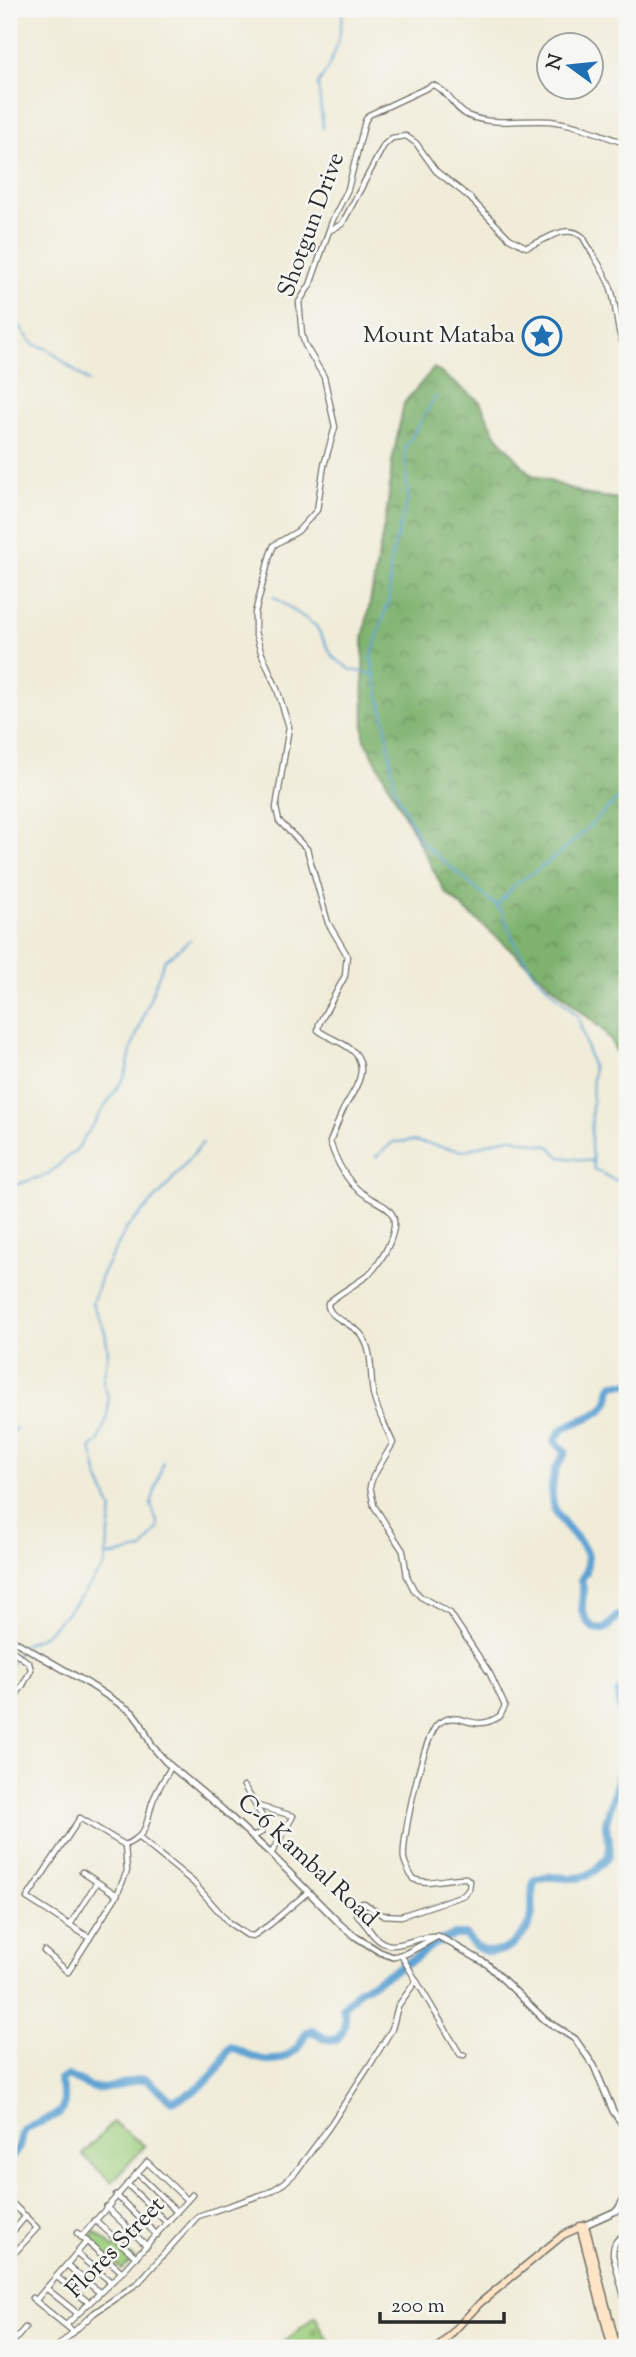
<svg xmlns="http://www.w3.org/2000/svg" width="636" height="2357" font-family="'Sorts Mill Goudy',serif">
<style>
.grass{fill:#9ecf7f;stroke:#647d55;stroke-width:2}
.forest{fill:url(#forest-crowns);stroke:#546e4c;stroke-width:2}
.cemetery{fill:url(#cemetery-stones);stroke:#647d55;stroke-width:2}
.park{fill:url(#park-tufts);stroke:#647d55;stroke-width:2}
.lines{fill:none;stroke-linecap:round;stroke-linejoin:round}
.stream{stroke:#5ea3d3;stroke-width:2}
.river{stroke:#5ea3d3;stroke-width:8}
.minor-casing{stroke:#706f68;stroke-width:7}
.tertiary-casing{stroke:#706f68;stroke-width:8}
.secondary-casing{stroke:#706f68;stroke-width:9}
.minor{stroke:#fff;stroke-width:4.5}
.tertiary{stroke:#fff;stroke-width:5}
.secondary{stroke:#ffe4c6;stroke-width:6}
.labels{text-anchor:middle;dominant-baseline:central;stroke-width:5;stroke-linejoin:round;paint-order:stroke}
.street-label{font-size:24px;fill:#2b2b2b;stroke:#f6f6f2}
.poi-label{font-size:24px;fill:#2b2b2b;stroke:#f6f6f2;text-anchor:end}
</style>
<defs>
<pattern id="forest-crowns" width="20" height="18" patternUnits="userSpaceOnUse" patternTransform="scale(1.75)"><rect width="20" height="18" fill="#7eb26e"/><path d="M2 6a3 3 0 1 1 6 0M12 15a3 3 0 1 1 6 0" fill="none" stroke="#67915b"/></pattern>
<pattern id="cemetery-stones" width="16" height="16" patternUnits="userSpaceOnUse" patternTransform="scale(1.75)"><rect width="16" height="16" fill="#9ecf7f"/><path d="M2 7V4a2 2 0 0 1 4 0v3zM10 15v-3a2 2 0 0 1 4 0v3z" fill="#88b26e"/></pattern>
<pattern id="park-tufts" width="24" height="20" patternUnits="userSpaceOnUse" patternTransform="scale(1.75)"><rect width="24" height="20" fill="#9ecf7f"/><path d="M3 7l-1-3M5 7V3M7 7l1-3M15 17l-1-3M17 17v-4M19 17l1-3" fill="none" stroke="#88b26e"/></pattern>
</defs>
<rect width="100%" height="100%" fill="#f6f6f2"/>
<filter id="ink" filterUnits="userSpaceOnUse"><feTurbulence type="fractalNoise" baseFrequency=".0143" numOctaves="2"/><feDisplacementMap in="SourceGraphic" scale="14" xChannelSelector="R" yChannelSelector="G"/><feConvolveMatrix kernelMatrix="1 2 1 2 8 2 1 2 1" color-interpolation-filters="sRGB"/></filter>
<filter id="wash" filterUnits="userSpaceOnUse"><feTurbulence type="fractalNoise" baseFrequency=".00686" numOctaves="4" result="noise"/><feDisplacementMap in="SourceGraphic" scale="28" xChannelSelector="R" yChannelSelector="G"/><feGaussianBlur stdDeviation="1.57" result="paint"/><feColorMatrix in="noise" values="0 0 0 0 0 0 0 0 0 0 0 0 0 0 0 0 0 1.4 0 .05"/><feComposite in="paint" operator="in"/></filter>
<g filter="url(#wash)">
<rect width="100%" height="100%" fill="#f0ecd8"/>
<polygon class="grass" points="113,2122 145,2146 112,2182 82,2155"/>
<polygon class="forest" points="434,368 480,402 496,435 530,474 588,495 627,500 627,1069 605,1032 445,892 364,738 363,640 388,504 392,462 404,403"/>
<polygon class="cemetery" points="315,2316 325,2335 336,2348 277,2348"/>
<polygon class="park" points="96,2232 114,2248 118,2244 134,2259 122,2270 89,2240"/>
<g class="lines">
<g class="stream">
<path d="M323,128L318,84C334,62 341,36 343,9"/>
<polyline points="9,312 33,344 48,349 89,382"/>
<polyline points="436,396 405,448 408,498 391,558 389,599 371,658 385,721 395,789 420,841 501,910 517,947 534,973 578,1016 593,1070 591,1148 594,1169 614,1180 627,1179"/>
<polyline points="273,596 316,626 333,657 351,670 373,674"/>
<polyline points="496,906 517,883 546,864 571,844 627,790"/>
<polyline points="376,1157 393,1142 413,1141 463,1151 509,1137 551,1147 560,1157 591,1161"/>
<polyline points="9,1185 15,1185 47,1175 77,1149 125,1076 132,1047 164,961 190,940"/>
<polyline points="9,1435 16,1428"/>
<polyline points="108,1556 142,1550 159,1527 151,1505 163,1462"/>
<polyline points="9,1666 25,1644 45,1635 79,1599 105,1565 112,1510 98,1477 91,1447 98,1442 108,1416 108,1396 103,1382 108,1352 105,1331 92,1304 101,1276 126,1229 162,1192 203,1142"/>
</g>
<g class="river">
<path d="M627,1384H614L611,1387C610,1390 610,1394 609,1398C603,1423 562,1417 555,1441L565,1452C563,1459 557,1464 555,1471C542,1521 571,1520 588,1556L586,1572L581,1580C586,1591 581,1599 582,1609C584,1619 594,1635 606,1628C610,1625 615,1619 618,1615L624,1618L627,1622"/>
<path d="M9,2161C12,2157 16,2152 19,2147C21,2142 20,2136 24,2131C34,2119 62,2122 64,2102C65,2094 60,2087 60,2080L68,2076C77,2080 86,2086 95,2088C112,2092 129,2078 146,2079L172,2101C192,2094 211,2081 222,2062C225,2056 226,2051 231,2047C252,2057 272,2069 294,2051C300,2047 302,2038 307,2032L312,2031L327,2039L336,2040C345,2031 347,2019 343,2008L358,1991L412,1960L435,1943L455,1935H465C469,1939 473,1944 477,1947C499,1962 526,1939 531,1918C535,1905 529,1893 535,1880C556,1869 579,1891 601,1864C604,1861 607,1858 609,1855C612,1846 605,1832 606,1822L624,1759L625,1742L618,1694L620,1691L627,1687"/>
</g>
</g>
</g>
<g filter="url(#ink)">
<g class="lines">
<defs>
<g id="minor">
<path d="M329,231L342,224L384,145L392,138L406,136L416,143L436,171L468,196L509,238L526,247C547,241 565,222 583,237C592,254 603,269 610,286C618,306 615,335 627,350"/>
<polyline points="9,1648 29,1663 31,1670 23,1685 9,1705"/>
<polyline points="244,1786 265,1821 262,1832 253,1837"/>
<polyline points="258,1806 293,1816 271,1854"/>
<polyline points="139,1838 193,1882 229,1923 247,1935 253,1936 269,1925 308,1892"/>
<path d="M125,1845C148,1835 146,1824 152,1803C156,1791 165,1778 171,1767"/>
<polyline points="82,1872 117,1895"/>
<polyline points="70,1925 97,1882"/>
<path d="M434,1937C408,1936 389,1961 368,1928C363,1921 357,1917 355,1909L358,1904L364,1903L382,1915L401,1916L464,1895L469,1889L470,1882L466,1878C448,1877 429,1886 413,1879C410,1873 406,1867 404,1859C401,1840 424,1733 439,1723C461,1708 471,1735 500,1716L505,1706L490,1674L450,1613L421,1597L414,1590L407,1576L403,1551L374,1506L370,1486L373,1477L393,1443C386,1427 376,1410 373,1393C370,1376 373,1355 364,1339C357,1323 326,1319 328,1303C341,1292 355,1285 368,1275C376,1268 385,1254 389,1244C407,1201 375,1209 353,1185C342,1172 335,1158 330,1142C334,1132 338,1122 342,1112C351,1094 371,1072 355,1053C345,1042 329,1039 318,1030L319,1024L345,976L347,955L328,923L307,849L279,821L276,808L289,727L277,689L261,652L255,632V613L270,555L274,545L298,531L317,510L324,465L335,427L324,377L305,345L302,335L299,302L310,285L333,219L348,189L365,121L369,115L433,85C449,91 454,110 469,116C494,126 524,119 550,121C577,124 601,135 627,144"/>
<polyline points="90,1938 27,1898 80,1818 125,1845"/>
<polyline points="44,1951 68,1972 117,1895 127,1871 125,1845"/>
<polyline points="401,1955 460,2054 464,2055"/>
<polyline points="137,2173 177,2212"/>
<polyline points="127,2184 167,2223"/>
<polyline points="116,2195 157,2235"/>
<polyline points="9,2200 37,2228 9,2259"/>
<polyline points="106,2207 147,2246"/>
<polyline points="95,2220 136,2257"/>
<polyline points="77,2233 122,2272"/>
<polyline points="9,2236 26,2216"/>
<path d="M623,2236C615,2240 613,2245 613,2255L627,2308"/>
<polyline points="81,2237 147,2162 187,2200"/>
<polyline points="77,2254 111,2282"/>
<polyline points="67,2265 99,2292"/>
<polyline points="57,2277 88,2302"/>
<polyline points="46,2288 77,2313"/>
<polyline points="32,2298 74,2332"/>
<polyline points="36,2300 87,2241"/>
<polyline points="66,2325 122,2272 192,2195"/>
<polyline points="9,2347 25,2328"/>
<polyline points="56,2348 94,2313 139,2282 198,2216 270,2192 284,2183 295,2173 327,2130 373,2060 392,2029 398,2006 416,1981"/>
</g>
<g id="tertiary">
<polyline points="9,1638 89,1684 132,1712 141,1724 152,1746 166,1762 222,1809 271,1854 341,1925 356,1937 380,1952 393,1957 407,1953 438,1936 487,1964 545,2020 575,2039 594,2066 613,2111 627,2131"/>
<polyline points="618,2209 627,2194"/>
<polyline points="585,2225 627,2206"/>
</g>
<g id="secondary">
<polyline points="580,2226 612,2348"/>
<polyline points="438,2348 480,2303 502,2285 563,2235 585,2225 617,2348"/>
</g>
</defs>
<use href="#minor" class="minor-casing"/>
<use href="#tertiary" class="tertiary-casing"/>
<use href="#secondary" class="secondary-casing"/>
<use href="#minor" class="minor"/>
<use href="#tertiary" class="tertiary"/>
<use href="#secondary" class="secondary"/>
</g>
</g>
<defs>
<symbol id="sight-ring" viewBox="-11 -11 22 22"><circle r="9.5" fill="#f6f6f2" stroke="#1f6fb2" stroke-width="1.5"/><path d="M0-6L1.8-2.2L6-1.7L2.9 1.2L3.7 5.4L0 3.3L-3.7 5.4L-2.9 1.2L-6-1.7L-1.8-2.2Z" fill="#1f6fb2"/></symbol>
</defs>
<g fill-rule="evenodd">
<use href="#sight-ring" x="520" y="314" width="44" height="44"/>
</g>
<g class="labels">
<g class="street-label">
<text transform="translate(312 225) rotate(-70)">Shotgun Drive</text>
<text transform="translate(307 1861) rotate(43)">C-6 Kambal Road</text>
<text transform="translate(116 2248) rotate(-46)">Flores Street</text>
</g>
<g class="poi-label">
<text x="515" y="336">Mount Mataba</text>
</g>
</g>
<rect width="636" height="2357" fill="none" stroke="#f6f6f2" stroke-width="35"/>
<g transform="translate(570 66) rotate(285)"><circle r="33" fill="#f6f6f2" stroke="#a5a5a2" stroke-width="2"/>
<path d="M0-5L12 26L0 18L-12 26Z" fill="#1f6fb2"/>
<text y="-10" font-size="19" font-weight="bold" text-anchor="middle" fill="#2b2b2b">N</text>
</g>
<path d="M380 2312v10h124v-10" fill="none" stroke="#2b2b2b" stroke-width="3.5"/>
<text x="391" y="2312" font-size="21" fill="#2b2b2b" stroke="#f6f6f2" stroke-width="5" paint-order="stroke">200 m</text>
</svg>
